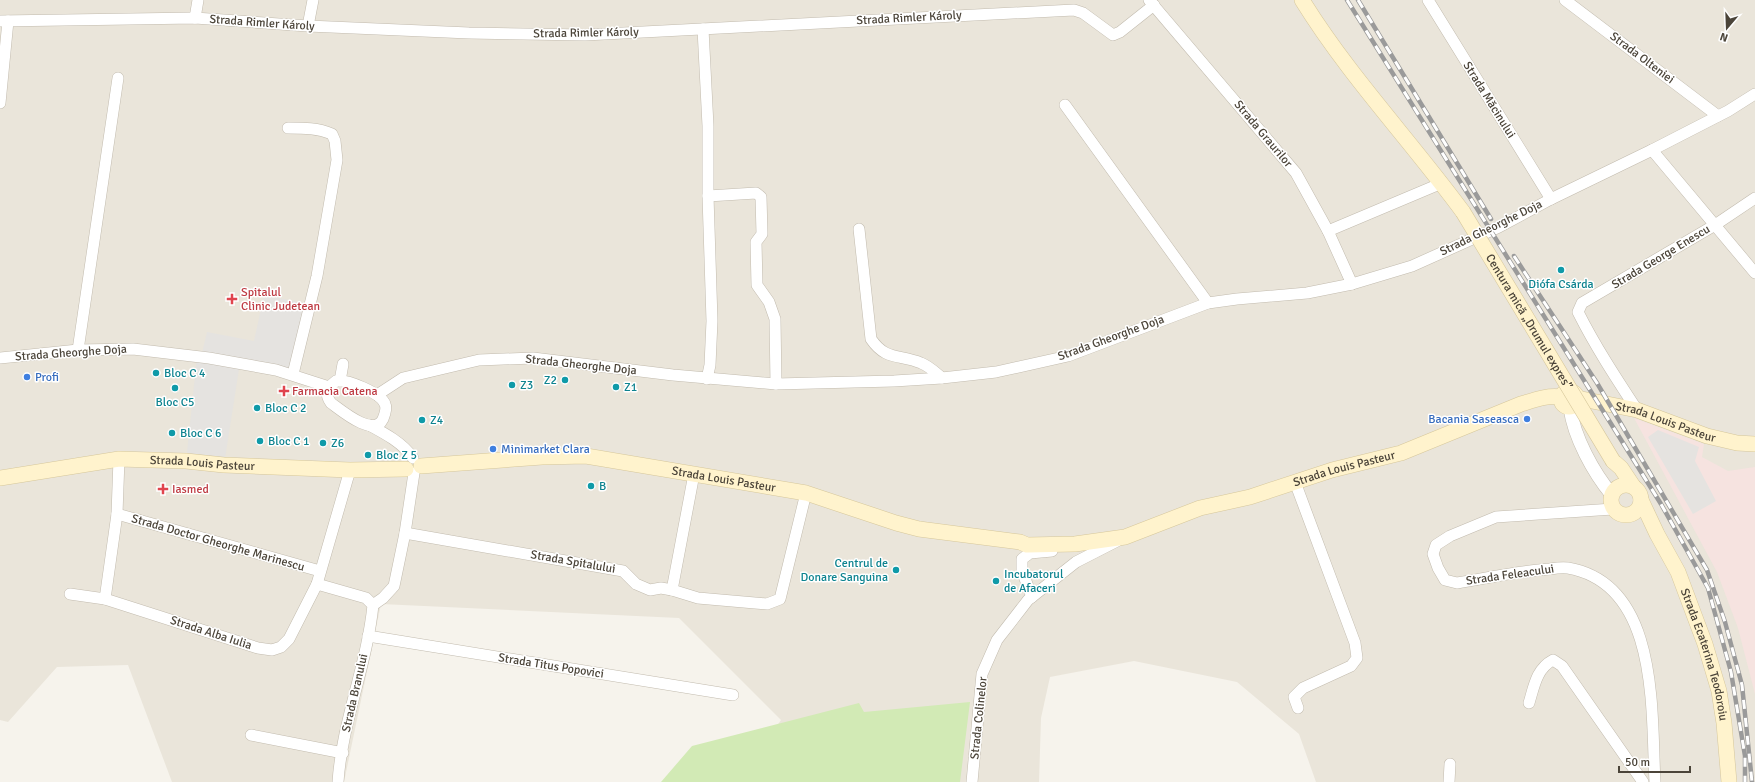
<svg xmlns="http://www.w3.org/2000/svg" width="1755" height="782" font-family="Signika,sans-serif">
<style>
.residential{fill:#eae5da}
.medical{fill:#f6e3e0}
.green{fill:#d2eab5}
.parking{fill:#e5e3e0}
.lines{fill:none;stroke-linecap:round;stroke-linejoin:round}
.minor-casing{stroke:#c2bbae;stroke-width:12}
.tertiary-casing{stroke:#c2bbae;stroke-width:14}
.secondary-casing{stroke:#d6c79b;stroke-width:16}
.minor{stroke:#fff;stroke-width:11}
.tertiary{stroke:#fff;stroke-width:13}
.secondary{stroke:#fff3cd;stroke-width:15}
.rail-casing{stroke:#9a9a9a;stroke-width:4.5}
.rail{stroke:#fff;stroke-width:3;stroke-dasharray:9;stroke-linecap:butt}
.secondary-bridge-casing{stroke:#d6c79b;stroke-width:16;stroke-linecap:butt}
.secondary-bridge{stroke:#fff3cd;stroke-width:15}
.culture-dot{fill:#0f9aa8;stroke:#fff;stroke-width:1.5}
.health-dot{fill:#e0444e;stroke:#fff;stroke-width:1.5}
.shop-dot{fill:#3f7fe0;stroke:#fff;stroke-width:1.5}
.labels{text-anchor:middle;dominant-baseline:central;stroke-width:3;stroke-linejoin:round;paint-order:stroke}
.street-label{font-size:12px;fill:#4b4439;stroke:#fff}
.culture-label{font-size:12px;fill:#0d838f;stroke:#fff;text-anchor:start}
.health-label{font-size:12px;fill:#be3a42;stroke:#fff;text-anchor:start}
.shop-label{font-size:12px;fill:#366cbe;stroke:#fff;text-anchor:start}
</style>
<rect width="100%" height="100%" fill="#f6f3ec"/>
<polygon class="residential" points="0,0 1755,0 1755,782 1316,782 1299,734 1237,682 1134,661 1050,677 1041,718 1039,782 739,782 781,720 679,618 381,604 344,782 172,782 128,665 57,667 8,722 0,720"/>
<polygon class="medical" points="1634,418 1704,444 1702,457 1728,471 1755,467 1755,694 1738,628 1717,572"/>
<polygon class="green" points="970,702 960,782 661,782 692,746 859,703 864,712"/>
<g class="parking">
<polygon points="264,295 309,304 291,370 202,353 207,332 254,341"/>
<polygon points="197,357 240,363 224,465 186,461"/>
<polygon points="1658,430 1699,447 1695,461 1716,501 1693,514 1648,437"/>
</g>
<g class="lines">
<defs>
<g id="minor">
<polyline points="1149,0 1296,173 1328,231 1352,284"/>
<polyline points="1428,0 1551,199"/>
<polyline points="1565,0 1718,116"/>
<polyline points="195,18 198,0"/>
<polyline points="0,21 195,18 308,26 469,33 585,35 1074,10 1083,13 1113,35 1120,32 1154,5"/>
<polyline points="308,26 313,0"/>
<polyline points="703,29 708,126 708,196 712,321 710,365 707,379"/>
<polyline points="0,103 8,21"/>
<polyline points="1065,105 1208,303"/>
<path d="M288,128C304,128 318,128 332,134L335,141L337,160L317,276L293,374"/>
<polyline points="1652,150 1755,273"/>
<polyline points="708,196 756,193 761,197 762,234 756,242 757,285 769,302 775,319 776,384"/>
<path d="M859,229L871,339C886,361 899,354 921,363C929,366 935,372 942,378"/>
<polyline points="1328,231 1442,183"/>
<polyline points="78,350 118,78"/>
<polyline points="0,358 78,350 133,349 209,358 276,370 329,387"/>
<path d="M336,381C347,379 381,393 385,404C387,408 385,414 383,419C374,438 342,411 331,403C324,394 328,387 336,381Z"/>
<polyline points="340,381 343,364"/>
<polyline points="377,395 403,378 479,360 533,358 673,375 776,384 894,381 942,378 996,372 1068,356 1208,303 1237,299 1307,293 1352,284 1412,266 1499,227 1551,199 1652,150 1728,111 1755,94"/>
<path d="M1637,410C1616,378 1595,346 1578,312L1582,303L1715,225L1755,198"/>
<path d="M369,425C384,433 403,443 413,458"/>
<polyline points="1295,482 1355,643 1357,658 1351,666 1303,688 1294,697 1298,708"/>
<path d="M1613,509L1496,517L1450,536L1436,545L1433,554L1438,568L1445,580L1457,583C1488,578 1519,571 1550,569C1556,568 1562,567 1568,568C1660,584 1651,712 1655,782"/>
<polyline points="117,514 320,571"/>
<polyline points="405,533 623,571 636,584 650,590 661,588 672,590 698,598 755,603 767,604 780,599 806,493"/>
<path d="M317,584L366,598L373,605C367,665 342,722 338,782"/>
<polyline points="672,590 694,474"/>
<polyline points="70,594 105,599 258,648 272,650 281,647 289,639 317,584 350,470"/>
<polyline points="1032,597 1022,571 1022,559 1030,553 1052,551"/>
<polyline points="105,599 117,514 119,459"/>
<polyline points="373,605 383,598 394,586 405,533 414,473"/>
<polyline points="368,636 733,695"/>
<path d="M1529,703C1534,687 1536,669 1553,660L1562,666L1643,782"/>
<polyline points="251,735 343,753"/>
<polyline points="972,782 982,674 997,640 1028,600 1076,562 1117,541"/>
<polyline points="1449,782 1450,764"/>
</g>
<path id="tertiary" d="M1570,408C1574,437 1593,472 1612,495"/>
<g id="secondary">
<path d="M1302,0C1349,76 1410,140 1463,212"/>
<circle cx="1569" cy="399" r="8"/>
<path id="s1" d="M1577,398L1637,410L1707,436L1737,443L1755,444"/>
<polyline points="1613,461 1621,468 1633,486"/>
<path id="s2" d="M421,466L542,457L586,456L806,493L896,523L919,529L1020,542L1027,545L1075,544L1125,537L1200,508L1250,497L1332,470L1401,453L1521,404C1534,400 1547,395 1561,397"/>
<path id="s3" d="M0,478L119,459L186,461L224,465L350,470L406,469"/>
<circle cx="1626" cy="500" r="15"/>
<path id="s4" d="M1641,500L1657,534L1678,572L1705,644L1719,691L1724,723L1729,782"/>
</g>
</defs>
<use href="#minor" class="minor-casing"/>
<use href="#tertiary" class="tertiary-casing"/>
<use href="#secondary" class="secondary-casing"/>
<use href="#minor" class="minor"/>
<use href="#tertiary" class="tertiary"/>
<use href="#secondary" class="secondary"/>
<defs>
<g id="rail">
<polyline points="1347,0 1661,504 1708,588 1731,672 1745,756 1745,782"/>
<polyline points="1358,0 1491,219"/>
<polyline points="1514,256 1597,383 1707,570 1725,622 1742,685 1752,782"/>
</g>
</defs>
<use href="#rail" class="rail-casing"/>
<use href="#rail" class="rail"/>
<defs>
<g id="secondary-bridge">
<path id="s5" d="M1463,212L1613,461"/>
</g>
</defs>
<use href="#secondary-bridge" class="secondary-bridge-casing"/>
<use href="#secondary-bridge" class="secondary-bridge"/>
</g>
<g class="culture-dot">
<circle cx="1561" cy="270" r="4"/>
<circle cx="156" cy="373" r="4"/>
<circle cx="565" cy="380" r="4"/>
<circle cx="512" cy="385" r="4"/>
<circle cx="616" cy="387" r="4"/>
<circle cx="175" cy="388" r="4"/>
<circle cx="257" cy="408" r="4"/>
<circle cx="422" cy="420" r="4"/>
<circle cx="172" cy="433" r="4"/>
<circle cx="260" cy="441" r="4"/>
<circle cx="323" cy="443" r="4"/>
<circle cx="368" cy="455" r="4"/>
<circle cx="591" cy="486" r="4"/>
<circle cx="896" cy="570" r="4"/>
<circle cx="996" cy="581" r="4"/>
</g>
<g class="health-dot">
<path d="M230 293h4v4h4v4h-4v4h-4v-4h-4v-4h4z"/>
<path d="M282 385h4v4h4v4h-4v4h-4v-4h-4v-4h4z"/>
<path d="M161 483h4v4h4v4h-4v4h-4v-4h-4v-4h4z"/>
</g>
<g class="shop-dot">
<circle cx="27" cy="377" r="4"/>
<circle cx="1527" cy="419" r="4"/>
<circle cx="493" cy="449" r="4"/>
</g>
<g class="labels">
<g class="street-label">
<text transform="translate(909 18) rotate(-3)">Strada Rimler Károly</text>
<text transform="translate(262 23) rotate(4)">Strada Rimler Károly</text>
<text transform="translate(586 33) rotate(-1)">Strada Rimler Károly</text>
<text transform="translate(1642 58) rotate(37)">Strada Olteniei</text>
<text transform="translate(1489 100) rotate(58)">Strada Măcinului</text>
<text transform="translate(1263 134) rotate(50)">Strada Graurilor</text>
<text transform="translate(1491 228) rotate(-26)">Strada Gheorghe Doja</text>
<text transform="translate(1661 257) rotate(-31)">Strada George Enescu</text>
<text stroke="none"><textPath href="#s5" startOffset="128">Centura mică „Drumul expres”</textPath></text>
<text transform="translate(1111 338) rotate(-20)">Strada Gheorghe Doja</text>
<text transform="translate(71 353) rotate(-4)">Strada Gheorghe Doja</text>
<text transform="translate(581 365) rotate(6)">Strada Gheorghe Doja</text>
<text stroke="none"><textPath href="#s1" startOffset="92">Strada Louis Pasteur</textPath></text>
<text stroke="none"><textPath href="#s3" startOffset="204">Strada Louis Pasteur</textPath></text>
<text stroke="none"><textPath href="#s2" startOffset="945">Strada Louis Pasteur</textPath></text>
<text stroke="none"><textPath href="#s2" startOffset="305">Strada Louis Pasteur</textPath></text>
<text transform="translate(218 543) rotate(16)">Strada Doctor Gheorghe Marinescu</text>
<text transform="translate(573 562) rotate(10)">Strada Spitalului</text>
<text transform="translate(1510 575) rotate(-8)">Strada Feleacului</text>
<text transform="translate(211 633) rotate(18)">Strada Alba Iulia</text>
<text stroke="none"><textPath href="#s4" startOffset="168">Strada Ecaterina Teodoroiu</textPath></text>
<text transform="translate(551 666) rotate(9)">Strada Titus Popovici</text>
<text transform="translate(355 693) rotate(-77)">Strada Branului</text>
<text transform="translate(979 718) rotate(-84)">Strada Colinelor</text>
</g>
<g class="culture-label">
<text x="1561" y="284" text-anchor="middle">Diófa Csárda</text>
<text x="164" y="373">Bloc C 4</text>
<text x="557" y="380" text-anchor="end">Z2</text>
<text x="520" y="385">Z3</text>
<text x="624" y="387">Z1</text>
<text x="175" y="402" text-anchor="middle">Bloc C5</text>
<text x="265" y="408">Bloc C 2</text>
<text x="430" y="420">Z4</text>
<text x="180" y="433">Bloc C 6</text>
<text x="268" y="441">Bloc C 1</text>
<text x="331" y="443">Z6</text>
<text x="376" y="455">Bloc Z 5</text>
<text x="599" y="486">B</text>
<text x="888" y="563" text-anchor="end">Centrul de<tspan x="888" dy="14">Donare Sanguina</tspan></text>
<text x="1004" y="574">Incubatorul<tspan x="1004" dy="14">de Afaceri</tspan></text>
</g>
<g class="health-label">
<text x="241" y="292">Spitalul<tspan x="241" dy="14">Clinic Judetean</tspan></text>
<text x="292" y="391">Farmacia Catena</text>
<text x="172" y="489">Iasmed</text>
</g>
<g class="shop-label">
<text x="35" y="377">Profi</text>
<text x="1519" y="419" text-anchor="end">Bacania Saseasca</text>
<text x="501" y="449">Minimarket Clara</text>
</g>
</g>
<g transform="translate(1727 28) rotate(199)" stroke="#ffffff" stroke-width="3" paint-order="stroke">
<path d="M0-3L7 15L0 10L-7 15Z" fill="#4b4439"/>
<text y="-6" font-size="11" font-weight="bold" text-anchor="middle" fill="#4b4439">N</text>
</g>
<path d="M1619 766v6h71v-6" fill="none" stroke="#4b4439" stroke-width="2"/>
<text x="1625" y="766" font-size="12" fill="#4b4439" stroke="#ffffff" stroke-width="3" paint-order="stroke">50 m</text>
</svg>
